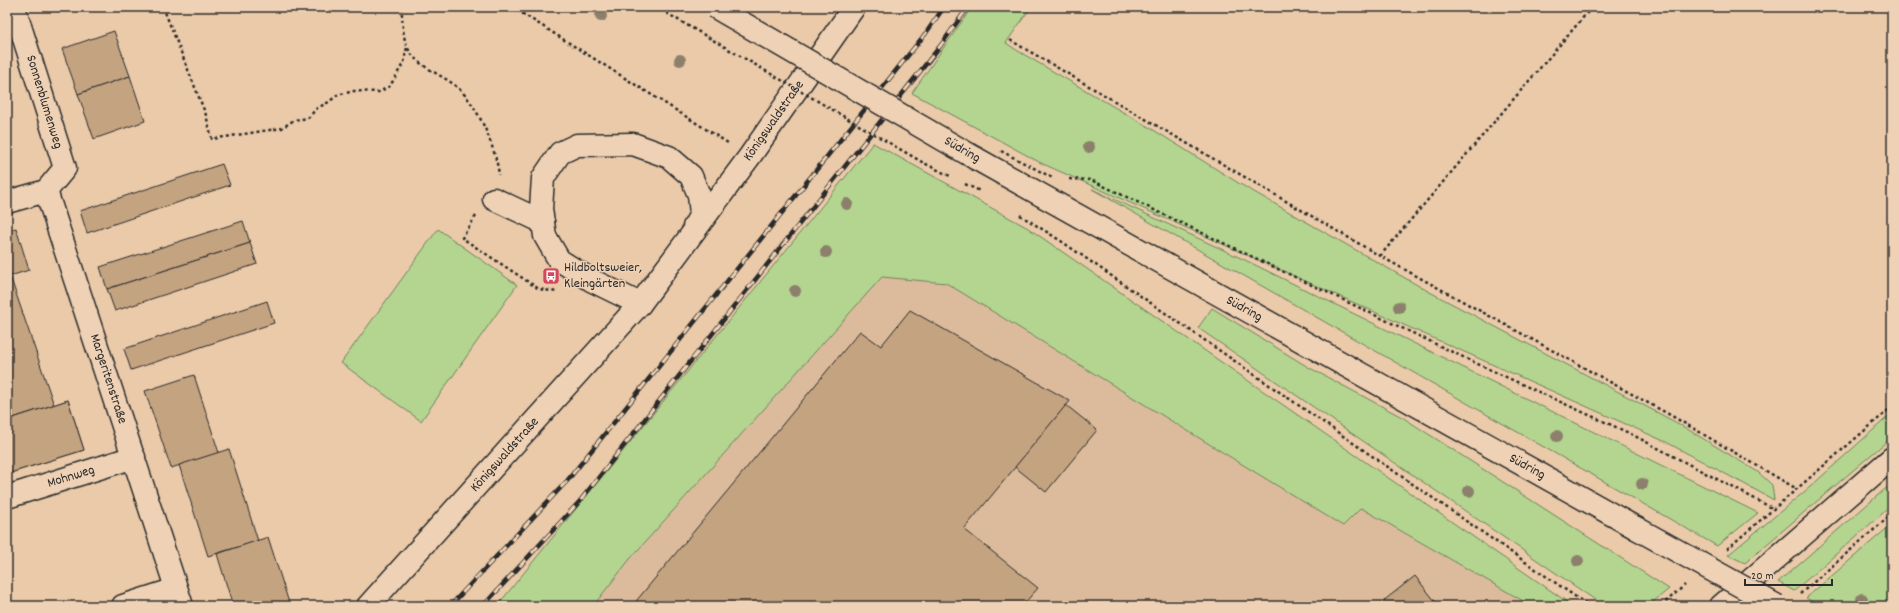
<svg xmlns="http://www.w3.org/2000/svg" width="1899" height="613" font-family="Dekko,sans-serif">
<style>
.built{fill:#dbbb9b}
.green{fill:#b3d58f;stroke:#6f805d}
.building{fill:#c4a380;stroke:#2b2b2b}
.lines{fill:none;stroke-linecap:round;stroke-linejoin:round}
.minor-casing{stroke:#2b2b2b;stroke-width:25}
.tertiary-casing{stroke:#2b2b2b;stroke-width:25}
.secondary-casing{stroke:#2b2b2b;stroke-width:25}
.path{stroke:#2b2b2b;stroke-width:2.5;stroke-dasharray:3 3;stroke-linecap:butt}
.minor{stroke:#efd2b5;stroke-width:22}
.tertiary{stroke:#efd2b5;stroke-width:22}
.secondary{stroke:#efd2b5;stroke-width:22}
.rail-casing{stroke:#2b2b2b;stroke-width:4.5}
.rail{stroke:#efd2b5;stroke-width:3;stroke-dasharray:9;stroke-linecap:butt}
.tertiary-bridge-casing{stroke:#2b2b2b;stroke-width:25;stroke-linecap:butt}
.path-bridge{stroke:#2b2b2b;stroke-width:2.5;stroke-dasharray:3 3;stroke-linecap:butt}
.tertiary-bridge{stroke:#efd2b5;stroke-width:22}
.tree{fill:#8c806c}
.labels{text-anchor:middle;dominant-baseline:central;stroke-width:3;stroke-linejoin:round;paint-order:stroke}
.street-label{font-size:14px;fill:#2b2b2b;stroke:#efd2b5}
.poi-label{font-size:14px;fill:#2b2b2b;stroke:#efd2b5;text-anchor:start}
</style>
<rect width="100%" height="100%" fill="#eacaa9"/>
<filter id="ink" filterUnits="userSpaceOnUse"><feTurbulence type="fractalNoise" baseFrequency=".025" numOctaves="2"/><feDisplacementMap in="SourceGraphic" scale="8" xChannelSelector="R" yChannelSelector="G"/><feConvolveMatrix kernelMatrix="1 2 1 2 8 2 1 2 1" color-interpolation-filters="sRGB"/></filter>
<g filter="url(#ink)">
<polygon class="built" points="882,277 946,283 1343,526 1361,508 1532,606 593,606 630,559"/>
<g class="green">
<polygon points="972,7 1031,7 1006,43 1018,51 1152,129 1240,184 1426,290 1679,424 1758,472 1772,485 1774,500 1666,442 1041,163 912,93"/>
<polygon points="873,143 1028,228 1573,606 1532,606 1361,508 1343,526 946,283 882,277 630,559 593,606 497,606"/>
<polygon points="1092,189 1245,260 1758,513 1717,546"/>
<polygon points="438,229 517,285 421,421 341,363"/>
<polygon points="1212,308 1308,367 1402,417 1669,589 1648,606 1604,606 1198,328"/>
<polygon points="1892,413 1892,437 1745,563 1728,555 1810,487"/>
<polygon points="1892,483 1892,505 1794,591 1778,582"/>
<polygon points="1892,524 1892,606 1820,606 1806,598"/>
</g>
<g class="building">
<polygon points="114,31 130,76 78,94 62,49"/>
<polygon points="130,76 145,121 94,139 78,94"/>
<polygon points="222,164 230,185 87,233 80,211"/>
<polygon points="243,221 250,243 107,289 100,267"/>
<polygon points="16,228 29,270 7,277 7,231"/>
<polygon points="250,243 257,264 115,311 107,289"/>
<polygon points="10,276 54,405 7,420 7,277"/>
<polygon points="267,301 274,323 131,370 124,349"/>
<polygon points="910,310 1070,401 964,529 1038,588 1022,606 632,606 860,331 881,346"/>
<polygon points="194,375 219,453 171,468 145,391"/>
<polygon points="68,400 84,450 7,474 7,420"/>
<polygon points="68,400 84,450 7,474 7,420"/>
<polygon points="1066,405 1097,430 1046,492 1015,467"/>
<polygon points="229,449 258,541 208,556 179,465"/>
<polygon points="268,537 290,606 233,606 217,554"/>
<polygon points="1415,576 1439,606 1377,606"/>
</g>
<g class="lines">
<defs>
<g id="minor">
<polyline points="14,7 65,168 46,191"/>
<polyline points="494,199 543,222"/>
<polyline points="7,202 46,191 182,606"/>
<polyline points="640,304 591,280 559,260 545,236 541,209 543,178 560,153 577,145 633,144 669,157 691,176 699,195 701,214 694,227"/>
<polyline points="7,497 134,457"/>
<polyline points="123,606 176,589"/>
<polyline points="368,606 640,304 750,156 854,7"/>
</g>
<polyline id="tertiary" points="975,158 1636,528"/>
<polyline id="secondary" points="1721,606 1892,458"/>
</defs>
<use href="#minor" class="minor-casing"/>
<use href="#tertiary" class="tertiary-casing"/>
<use href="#secondary" class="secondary-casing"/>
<g class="path">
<polyline points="163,7 206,115 212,139 282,128 294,120 308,118 317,108 329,102 337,95 354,91 379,92 390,86 404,62 407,47"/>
<path d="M401,7C403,19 402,35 407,46C415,67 443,74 458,88C478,105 496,149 499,175"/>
<polyline points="512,7 728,143"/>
<polyline points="656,7 718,43"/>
<polyline points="1010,40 1380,256 1672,416 1797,489"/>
<polyline points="1069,179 1091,180 1484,367 1631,434 1774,509"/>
<polyline points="1020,215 1061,241 1589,606"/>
<polyline points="476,216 462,238 539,289 557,292"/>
<polyline points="1380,256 1592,7"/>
<polyline points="1727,549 1892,407"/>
<polyline points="1800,594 1892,514"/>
<polyline points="1661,606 1685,585"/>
</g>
<use href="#minor" class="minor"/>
<use href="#tertiary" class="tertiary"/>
<use href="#secondary" class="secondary"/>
<defs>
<g id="rail">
<polyline points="450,606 567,481 926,33 944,7"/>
<polyline points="483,606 580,501 941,45 968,7"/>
</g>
</defs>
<use href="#rail" class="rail-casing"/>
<use href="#rail" class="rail"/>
<defs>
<g id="tertiary-bridge">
<polyline points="715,7 975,158"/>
<polyline points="1636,528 1777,606"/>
</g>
</defs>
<use href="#tertiary-bridge" class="tertiary-bridge-casing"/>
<g class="path-bridge">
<polyline points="718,43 922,162 952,177"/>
<polyline points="1001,151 1053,178"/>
<polyline points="965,184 980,191"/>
</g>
<use href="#tertiary-bridge" class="tertiary-bridge"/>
</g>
<g class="tree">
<circle cx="601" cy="16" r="6"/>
<circle cx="680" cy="60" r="6"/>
<circle cx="1089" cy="147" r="6"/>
<circle cx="847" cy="204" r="6"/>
<circle cx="826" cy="252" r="6"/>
<circle cx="795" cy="291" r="6"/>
<circle cx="1399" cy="307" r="6"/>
<circle cx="1557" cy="436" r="6"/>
<circle cx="1642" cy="484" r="6"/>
<circle cx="1469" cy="491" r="6"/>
<circle cx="1578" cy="561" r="6"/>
<circle cx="1862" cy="599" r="6"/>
</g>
</g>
<defs>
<symbol id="bus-square" viewBox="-11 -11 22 22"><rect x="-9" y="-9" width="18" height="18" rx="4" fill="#d1495b" stroke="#efd2b5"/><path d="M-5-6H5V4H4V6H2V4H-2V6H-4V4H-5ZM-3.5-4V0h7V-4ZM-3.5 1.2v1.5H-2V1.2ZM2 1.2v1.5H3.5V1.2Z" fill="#fff"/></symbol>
</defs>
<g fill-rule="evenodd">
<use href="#bus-square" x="541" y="266" width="20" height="20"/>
</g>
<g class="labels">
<g class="street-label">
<text transform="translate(44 102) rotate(73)">Sonnenblumenweg</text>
<text transform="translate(774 121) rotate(-55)">Königswaldstraße</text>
<text transform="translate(962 150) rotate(30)">Südring</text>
<text transform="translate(1244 309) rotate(29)">Südring</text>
<text transform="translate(108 379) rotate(72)">Margeritenstraße</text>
<text transform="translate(505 455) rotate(-48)">Königswaldstraße</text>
<text transform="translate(1527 467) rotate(29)">Südring</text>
<text transform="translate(71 477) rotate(-17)">Mohnweg</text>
</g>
<g class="poi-label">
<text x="564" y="268">Hildboltsweier,<tspan x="564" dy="16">Kleingärten</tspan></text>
</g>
</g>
<rect width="1899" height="613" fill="none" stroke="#efd2b5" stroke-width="24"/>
<rect x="12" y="12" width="1875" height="589" fill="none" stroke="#2b2b2b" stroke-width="1.5" filter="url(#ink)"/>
<path d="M1745 579v6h87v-6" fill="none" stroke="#2b2b2b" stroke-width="2"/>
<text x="1751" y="579" font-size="12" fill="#2b2b2b" stroke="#efd2b5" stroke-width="3" paint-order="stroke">20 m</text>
</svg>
